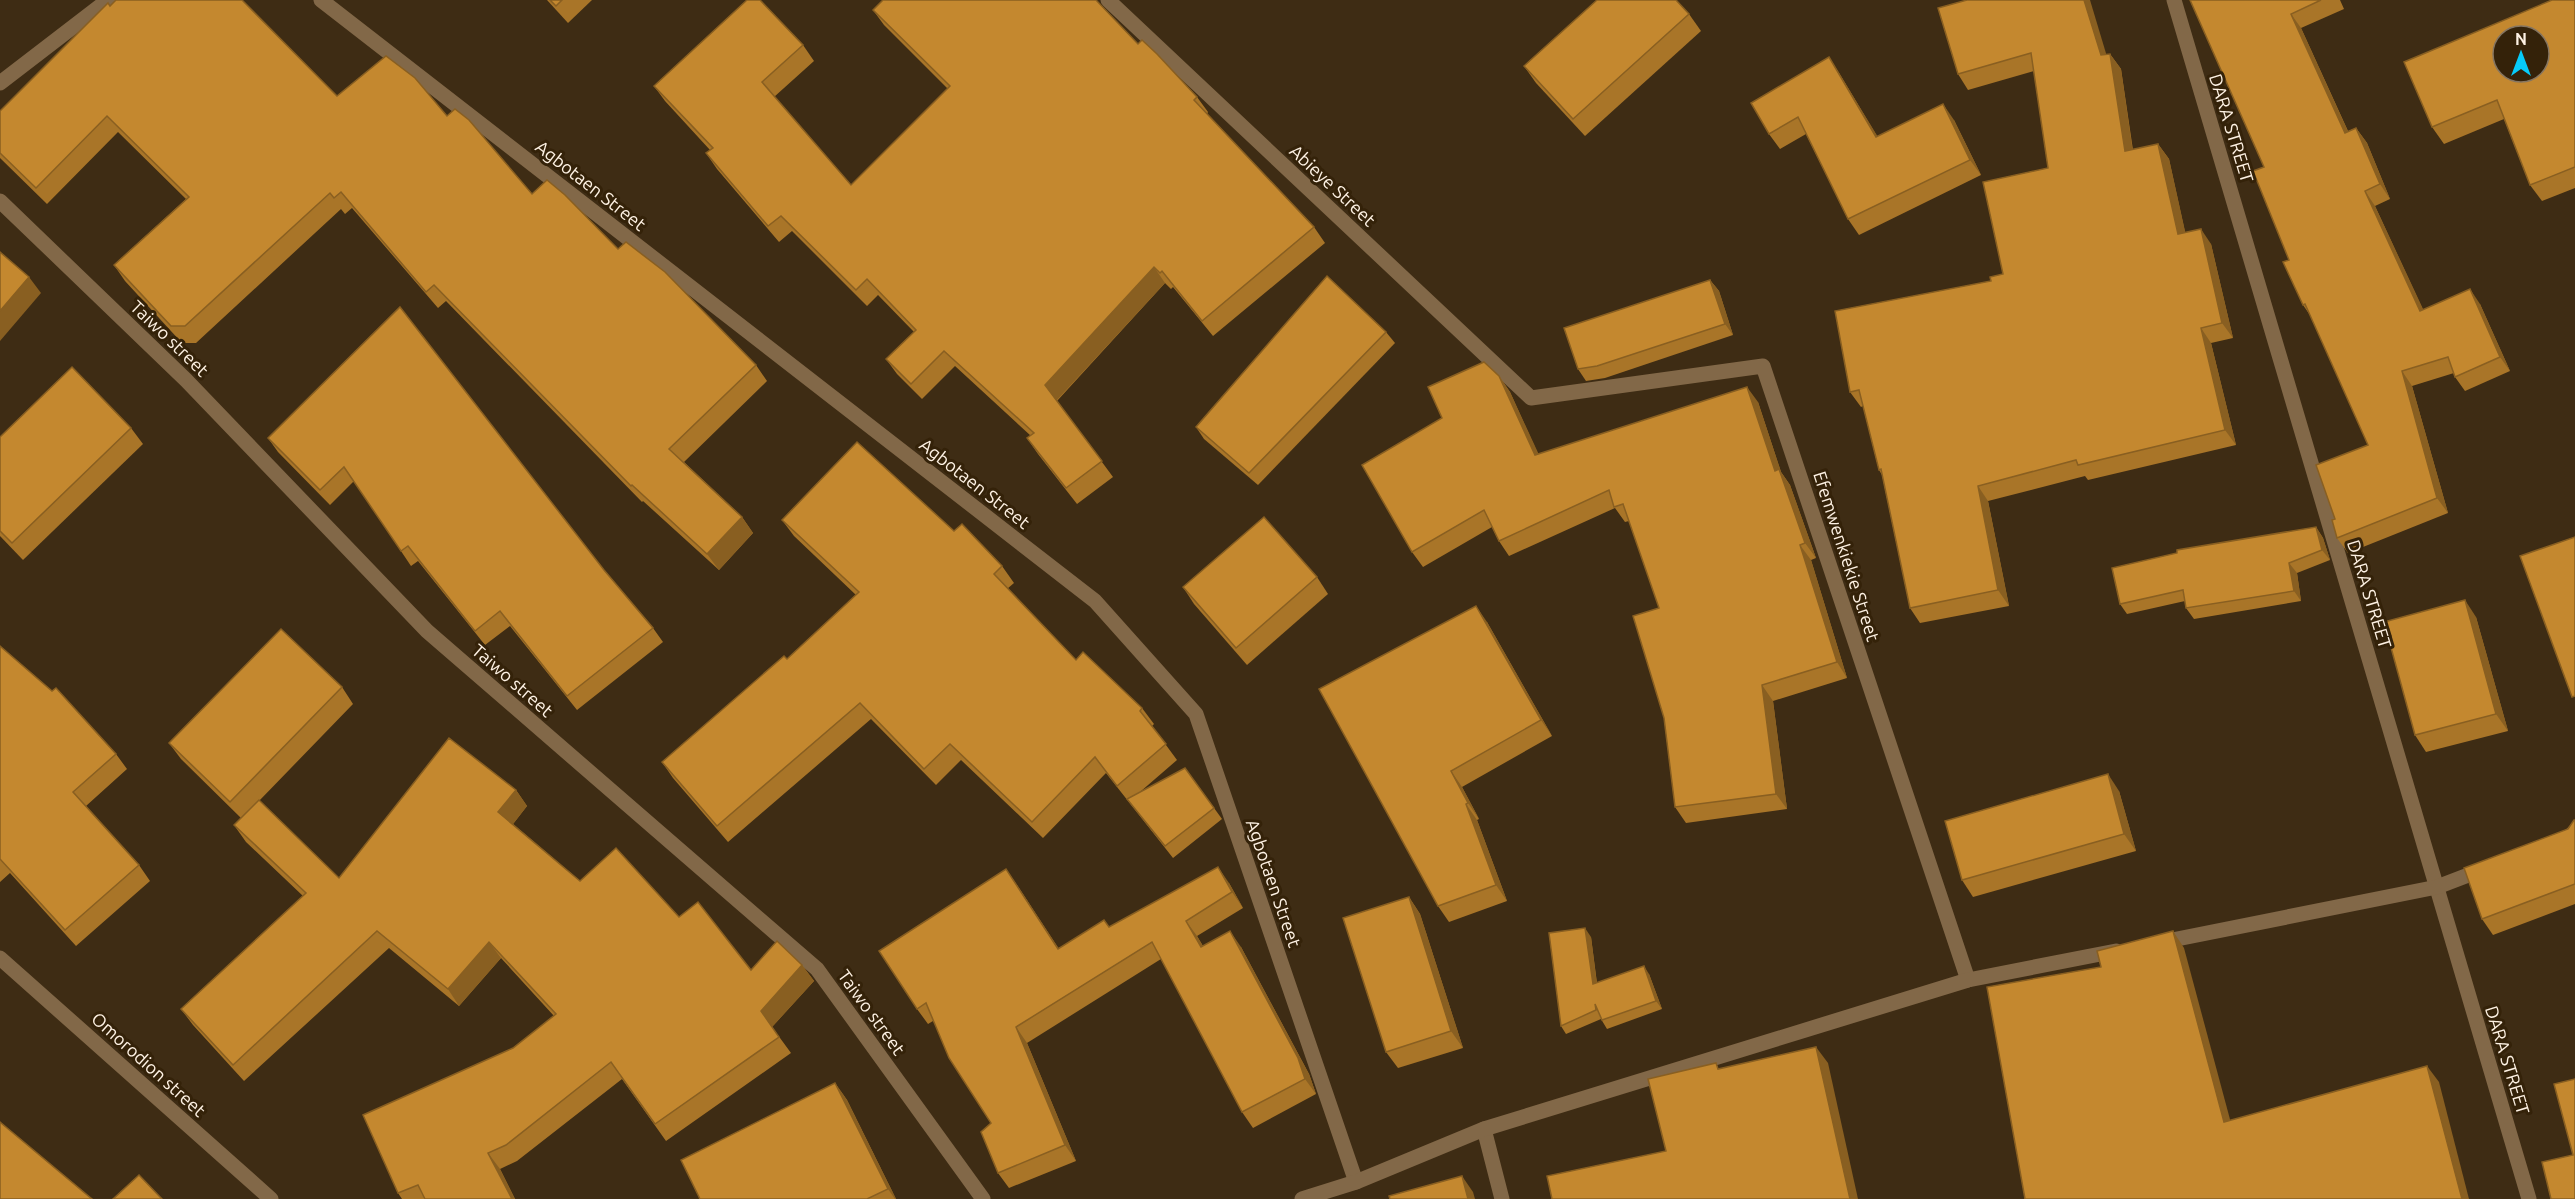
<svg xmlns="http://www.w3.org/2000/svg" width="2575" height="1199" font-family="Ubuntu,sans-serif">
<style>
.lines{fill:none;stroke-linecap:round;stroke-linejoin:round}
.minor{stroke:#826848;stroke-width:15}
.wall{fill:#a97528}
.shaded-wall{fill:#895f21}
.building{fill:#c4882f;stroke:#895f21;stroke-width:1.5;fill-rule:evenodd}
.labels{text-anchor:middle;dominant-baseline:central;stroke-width:6;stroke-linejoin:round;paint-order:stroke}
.street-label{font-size:18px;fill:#fef2e4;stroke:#342209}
</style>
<rect width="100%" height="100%" fill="#3e2c14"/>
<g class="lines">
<g class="minor">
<polyline points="321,0 1095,601 1196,714 1356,1182"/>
<polyline points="1108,0 1531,398 1763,366 1968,980"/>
<polyline points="2174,0 2529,1199"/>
<polyline points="0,83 108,0"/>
<polyline points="0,201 186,380 427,631 817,969 983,1199"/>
<polyline points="2157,943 2437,887 2484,869"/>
<polyline points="0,958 271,1199"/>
<polyline points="1484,1129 1502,1199"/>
<polyline points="1302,1199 1356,1182 1484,1129 1968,980 2116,951"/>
</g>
</g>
<g class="wall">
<polygon points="547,0 592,0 568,23"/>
<polygon points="1967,0 2106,54 2110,54 2121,69 2133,150 2158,144 2169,159 2185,232 2211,244 2233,338 2211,343 2236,445 2088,480 2085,476 1988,501 2009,606 1920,623 1910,608 1882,475 1879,470 1863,406 1861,407 1850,392 1991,281 2003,274 2048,168 2034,71 1968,90 1958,74"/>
<polygon points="2190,0 2340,0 2344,9 2301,28 2348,131 2356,128 2367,143 2390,199 2375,206 2423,310 2480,304 2510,371 2465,391 2455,377 2454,373 2412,386 2448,513 2348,553 2337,538 2335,519 2368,445 2312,318 2303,305 2264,167"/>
<polygon points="2575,0 2575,188 2542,201 2530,185 2504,119 2444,144 2432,127"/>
<polygon points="110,6 337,96 447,116 532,194 618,249 756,365 767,381 684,462 742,517 753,533 719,570 643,501 642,502 446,301 438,308 352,208 345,214 341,209 196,343 182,343 125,281 114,265 186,199 118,132 47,204 0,158 0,111"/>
<polygon points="873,10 1138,44 1197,97 1208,112 1207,114 1314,227 1325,243 1213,336 1173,287 1171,289 1165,283 1057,401 1113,477 1077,504 1038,454 1027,438 1031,436 955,366 922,399 897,374 886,359 914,332 878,295 867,306 792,231 779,242 717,169 706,153 710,150 665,101 654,86 803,45 814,61 774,97 851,185 948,89 884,25"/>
<polygon points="1689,14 1701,31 1585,136 1536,83 1524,66"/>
<polygon points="1839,73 1877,136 1954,120 1981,175 1859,235 1848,219 1806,134 1780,149 1769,134"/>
<polygon points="1710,280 1719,291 1733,335 1605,378 1586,381 1578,369"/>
<polygon points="400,307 604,570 653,628 663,642 577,710 510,626 485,645 418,561 411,566 354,481 330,505 278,452 268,438"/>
<polygon points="1386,332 1395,343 1258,485 1204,439 1196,427"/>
<polygon points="1499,376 1510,392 1538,454 1758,402 1781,472 1790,485 1816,558 1811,560 1847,678 1773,701 1787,809 1686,823 1675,807 1659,608 1629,521 1625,522 1615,508 1509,556 1499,541 1492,527 1423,567 1412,552 1442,418"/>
<polygon points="131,428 143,444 23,560 0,536 0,437"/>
<polygon points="782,520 954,531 1002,566 1014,583 1007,589 1076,660 1142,708 1154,724 1152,726 1177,760 1140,792 1185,768 1222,819 1173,858 1106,773 1043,838 961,760 936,785 871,719 728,842 673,778 662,762 787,659 856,595 794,536"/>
<polygon points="2316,527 2323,538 2330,560 2297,573 2301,601 2194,619 2186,608 2185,601 2127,614 2120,604"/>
<polygon points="1317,577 1328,594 1247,665 1194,604 1183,587"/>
<polygon points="2476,617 2508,731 2426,752 2415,735"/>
<polygon points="1487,622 1552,736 1462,787 1479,819 1477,820 1507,901 1449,922 1438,906 1319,689"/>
<polygon points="0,646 116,754 127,769 86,806 139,865 150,881 76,946 10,873 0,882"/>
<polygon points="342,687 353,704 259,801 339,878 516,790 527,806 513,824 580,881 679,917 751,970 802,965 814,981 772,1027 791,1053 666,1141 622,1079 517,1161 500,1169 515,1199 402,1199 398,1193 513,1048 554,1016 501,958 459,1006 389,948 244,1081 193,1025 181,1009 303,896 246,842 234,825 241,818 181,759 169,743"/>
<polygon points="2119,791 2136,851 1973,897 1962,880"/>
<polygon points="2575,820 2575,904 2493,935 2482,919"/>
<polygon points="1229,883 1243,908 1197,936 1203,946 1241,947 1309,1074 1316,1094 1253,1128 1242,1112 1161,959 1027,1043 1076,1161 1009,1188 998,1173 991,1123 933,1021 928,1024 917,1009 1017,885 1058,948"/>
<polygon points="1409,897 1420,914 1463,1048 1398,1068 1386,1052"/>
<polygon points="1591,937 1597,983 1649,974 1662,1009 1607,1029 1601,1019 1566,1034 1561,1026"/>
<polygon points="835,1083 847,1100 896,1199 700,1199"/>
</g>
<g class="shaded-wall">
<polygon points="2084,0 2090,0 2111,70 2101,55"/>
<polygon points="2291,14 2301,28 2355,147 2345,133"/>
<polygon points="2110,54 2121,69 2135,167 2125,151"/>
<polygon points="1829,57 1839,73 1887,152 1876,137"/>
<polygon points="1943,104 1954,120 1981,175 1970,160"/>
<polygon points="2356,128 2367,143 2390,199 2380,184"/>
<polygon points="2158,144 2169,159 2189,249 2178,234"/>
<polygon points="2365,191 2375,206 2431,326 2420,311"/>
<polygon points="2201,229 2211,244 2233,338 2222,323"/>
<polygon points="1154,267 1165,283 1056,401 1045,385"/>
<polygon points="29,277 41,293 0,341 0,311"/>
<polygon points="1710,280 1719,291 1733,335 1725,324"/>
<polygon points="2470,289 2480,304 2510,371 2500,357"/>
<polygon points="2201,328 2211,343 2236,445 2225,430"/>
<polygon points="2402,371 2412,386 2448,513 2437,498"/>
<polygon points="1499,376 1510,392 1546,470 1535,455"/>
<polygon points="1747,387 1758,402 1781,472 1790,485 1816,558 1805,543 1775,471"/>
<polygon points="1978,486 1988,501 2009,606 1998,590"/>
<polygon points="742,517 753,533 719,570 707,554"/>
<polygon points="2316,527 2323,538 2330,560 2322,550"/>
<polygon points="1800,545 1811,560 1847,678 1837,662"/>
<polygon points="2289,563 2297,573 2301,601 2294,591"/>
<polygon points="2465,600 2476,617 2508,731 2496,714"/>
<polygon points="1476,606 1487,622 1552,736 1541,720"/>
<polygon points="1762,685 1773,701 1787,809 1776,794"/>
<polygon points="1451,771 1462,787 1479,819 1468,803"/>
<polygon points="2108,774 2119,791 2136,851 2124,834"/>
<polygon points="516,790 527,806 510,828 498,812"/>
<polygon points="1466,804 1477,820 1507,901 1496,885"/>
<polygon points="1218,867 1229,883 1243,908 1232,892"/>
<polygon points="1006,869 1017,885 1069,964 1058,949"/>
<polygon points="1409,897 1420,914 1463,1048 1451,1031"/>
<polygon points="1186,921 1197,936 1212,962 1201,947"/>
<polygon points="1585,928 1591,937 1598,993 1593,984"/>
<polygon points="1230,931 1241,947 1309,1074 1316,1094 1305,1079"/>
<polygon points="2173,931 2184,948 2235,1138 2224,1122"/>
<polygon points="489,942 501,958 459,1006 448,989"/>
<polygon points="802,965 814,981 772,1027 761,1011"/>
<polygon points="1644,966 1649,974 1662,1009 1656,1001"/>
<polygon points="1016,1027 1027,1043 1076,1161 1065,1145"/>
<polygon points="1816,1047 1828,1063 1858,1199 1850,1199"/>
<polygon points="2427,1066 2439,1082 2469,1199 2462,1199"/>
<polygon points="835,1083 847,1100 896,1199 895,1199 888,1189"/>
<polygon points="488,1153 500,1169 515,1199 512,1199"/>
<polygon points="1462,1176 1473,1192 1475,1199 1468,1199"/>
</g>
<g class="building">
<polygon points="116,0 242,0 337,96 386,56 415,78 447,116 455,109 469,120 532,194 547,180 565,195 618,249 626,242 665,272 756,365 669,449 742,517 707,554 632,485 631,486 434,285 426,292 341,192 334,198 330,193 185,326 171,326 114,265 189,197 107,116 36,188 0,153 0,111 108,3 110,6"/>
<polygon points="550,0 562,0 556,6"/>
<polygon points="747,0 760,0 803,45 762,82 851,185 950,86 873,10 883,0 1096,0 1138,44 1142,40 1157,54 1197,97 1194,100 1314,227 1202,321 1162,271 1160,273 1154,267 1045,385 1102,461 1066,488 1027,438 1034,433 944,351 911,384 886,359 916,330 867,279 856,290 781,216 768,226 706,153 713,148 654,86"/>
<polygon points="1597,0 1676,0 1689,14 1573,119 1524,66"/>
<polygon points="1967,0 2084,0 2101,55 2110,54 2125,151 2158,144 2178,234 2201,229 2222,323 2201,328 2225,430 2078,465 2076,460 1978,486 1998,590 1910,608 1881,469 1879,470 1859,390 1850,392 1835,311 1991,281 1990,277 2003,274 1983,182 2048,168 2031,53 1958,74 1938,8"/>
<polygon points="2190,0 2321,0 2291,14 2345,133 2356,128 2380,184 2365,191 2420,311 2470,289 2500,357 2455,377 2448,357 2402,371 2437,498 2337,538 2332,520 2335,519 2316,465 2368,445 2305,304 2303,305 2283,262 2289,260 2253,171 2264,167"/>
<path d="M2552,0H2575V167L2530,185L2497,100L2432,127L2404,62ZM2503,36H2539V72H2503Z"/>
<polygon points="1829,57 1876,137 1943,104 1970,160 1848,219 1798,117 1769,134 1751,103"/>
<polygon points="0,252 29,277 0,311"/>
<polygon points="1327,276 1386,332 1249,473 1196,427"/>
<polygon points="1710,280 1725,324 1597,366 1578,369 1564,328"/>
<polygon points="400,307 604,570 653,628 567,696 500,611 475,631 408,546 401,551 344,467 320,490 268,438"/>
<polygon points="1484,362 1499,376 1535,455 1747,387 1775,471 1779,469 1805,543 1800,545 1837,662 1762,685 1776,794 1675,807 1664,718 1633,616 1659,608 1623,504 1614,507 1609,490 1499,541 1484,510 1412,552 1362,465 1442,418 1428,387"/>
<polygon points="72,367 131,428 12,543 0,531 0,437"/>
<polygon points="857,442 954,531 962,524 1002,566 994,574 1076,660 1083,652 1142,708 1140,711 1166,744 1117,786 1095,757 1032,822 950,744 924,769 860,703 717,826 662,762 784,656 787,659 859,592 782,520"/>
<polygon points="1264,517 1317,577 1236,648 1183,587"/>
<polygon points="2316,527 2322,550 2289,563 2294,591 2186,608 2183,590 2120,604 2112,568 2177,553 2177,550"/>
<polygon points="2575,537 2575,696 2572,697 2520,556"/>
<polygon points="2465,600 2496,714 2415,735 2384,622"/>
<polygon points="1476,606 1541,720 1451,771 1468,803 1466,804 1496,885 1438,906 1319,689"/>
<polygon points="281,629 342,687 230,802 169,743"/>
<polygon points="0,646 52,691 56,688 116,754 73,792 139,865 65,930 0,859"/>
<polygon points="449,738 516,790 498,812 580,881 616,848 679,917 698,902 751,970 777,941 802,965 761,1011 779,1037 655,1124 611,1062 506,1145 488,1153 512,1199 425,1199 418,1185 398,1193 363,1115 513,1048 556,1014 489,942 448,989 377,931 233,1065 181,1009 306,893 234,825 259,800 339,878"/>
<polygon points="1185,768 1214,808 1165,846 1127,799"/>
<polygon points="2108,774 2124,834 1962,880 1945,821"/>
<polygon points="2574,820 2575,820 2575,884 2482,919 2464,868 2568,829"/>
<polygon points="1218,867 1232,892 1186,921 1201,947 1230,931 1298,1058 1305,1079 1242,1112 1152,942 1016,1027 1065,1145 998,1173 981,1132 991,1123 949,1058 926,1003 917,1009 879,951 1006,869 1058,949 1104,920 1109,927"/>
<polygon points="1409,897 1451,1031 1386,1052 1343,918"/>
<polygon points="1585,928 1593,984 1644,966 1656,1001 1602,1020 1595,1004 1596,1010 1561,1026 1549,933"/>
<polygon points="2173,931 2224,1122 2427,1066 2462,1199 2025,1199 1987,987 2101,967 2097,951"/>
<polygon points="1816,1047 1850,1199 1552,1199 1547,1176 1666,1151 1648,1079 1716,1063 1718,1069"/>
<polygon points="2575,1079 2575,1199 2551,1199 2542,1162 2573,1155 2554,1084"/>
<polygon points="835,1083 888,1189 867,1199 700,1199 681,1160"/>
<polygon points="0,1122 92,1199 0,1199"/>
<polygon points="139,1175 162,1199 113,1199"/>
<polygon points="1462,1176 1468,1199 1390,1199 1389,1196"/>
</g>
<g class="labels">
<g class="street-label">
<text transform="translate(2232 128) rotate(73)">DARA STREET</text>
<text transform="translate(591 185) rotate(38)">Agbotaen Street</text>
<text transform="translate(1333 185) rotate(43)">Abieye Street</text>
<text transform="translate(170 338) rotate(44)">Taiwo street</text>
<text transform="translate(975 483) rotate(38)">Agbotaen Street</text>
<text transform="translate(1847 556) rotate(72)">Efemwenkiekie Street</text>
<text transform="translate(2370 594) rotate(73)">DARA STREET</text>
<text transform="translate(513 680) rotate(41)">Taiwo street</text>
<text transform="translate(1274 883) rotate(71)">Agbotaen Street</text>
<text transform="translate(872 1012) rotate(54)">Taiwo street</text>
<text transform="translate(2508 1060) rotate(73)">DARA STREET</text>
<text transform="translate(149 1064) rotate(42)">Omorodion street</text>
</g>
</g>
<g transform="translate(2521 54)"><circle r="28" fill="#342209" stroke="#857561" stroke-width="1.5"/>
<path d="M0-4.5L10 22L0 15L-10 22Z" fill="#07cbf9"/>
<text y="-9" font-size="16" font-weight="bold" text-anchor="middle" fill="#fef2e4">N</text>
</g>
</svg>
